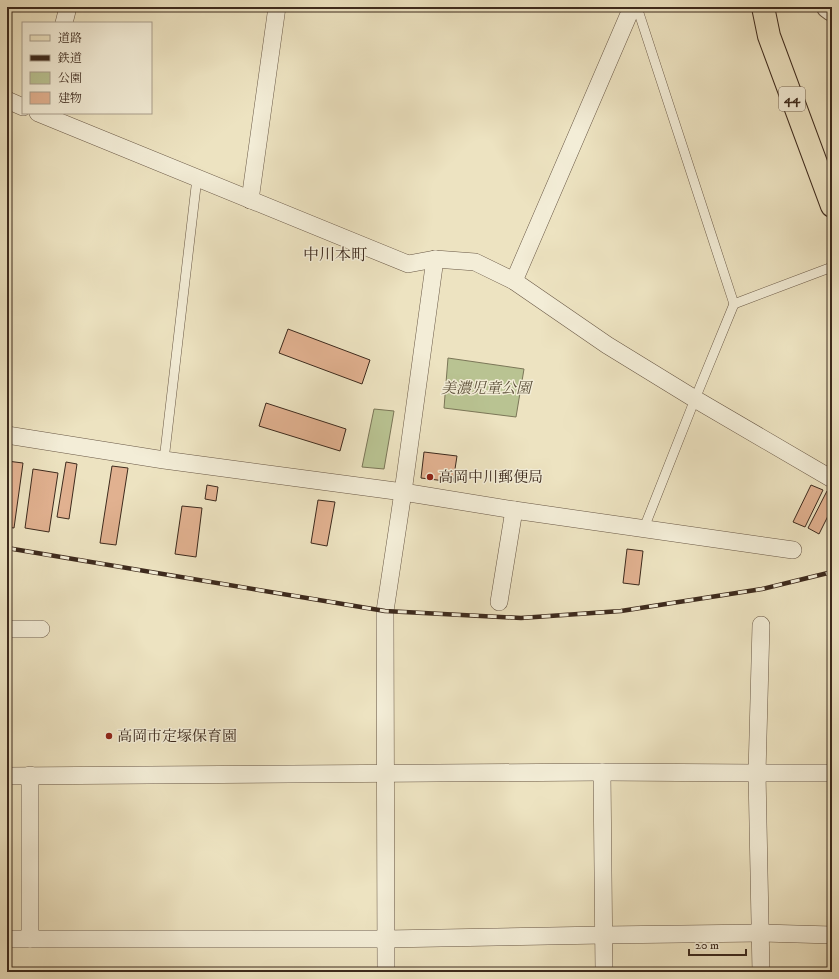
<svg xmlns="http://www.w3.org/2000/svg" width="839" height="979" font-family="'IM FELL DW Pica','Noto Serif JP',serif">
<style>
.green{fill:#b9c392;stroke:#7b7658}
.building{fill:#e1b190;stroke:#3d2a1d}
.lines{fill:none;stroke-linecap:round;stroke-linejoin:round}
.service-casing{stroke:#695846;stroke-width:10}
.minor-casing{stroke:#695846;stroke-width:18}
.tertiary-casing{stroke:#695846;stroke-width:24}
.primary-casing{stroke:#3d2a1d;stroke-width:24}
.service{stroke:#f3edd7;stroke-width:9}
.minor{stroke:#f3edd7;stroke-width:17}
.tertiary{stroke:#f3edd7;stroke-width:22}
.primary{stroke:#ede3c1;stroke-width:22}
.rail-casing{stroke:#3d2a1d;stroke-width:4.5}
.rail{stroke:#f3edd7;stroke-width:3;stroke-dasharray:9;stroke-linecap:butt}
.poi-dot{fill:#8f2418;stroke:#f3edd7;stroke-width:1.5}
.labels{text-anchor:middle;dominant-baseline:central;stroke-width:3;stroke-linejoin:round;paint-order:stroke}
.shield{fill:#f3edd7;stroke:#746455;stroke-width:1}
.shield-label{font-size:14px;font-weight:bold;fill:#3d2a1d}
.park-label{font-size:15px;font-style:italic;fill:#5c503a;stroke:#f3edd7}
.poi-label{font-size:15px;fill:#3d2a1d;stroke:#f3edd7;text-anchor:start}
.neighbourhood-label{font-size:16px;fill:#3d2a1d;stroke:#f3edd7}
</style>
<rect width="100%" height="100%" fill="#ede3c1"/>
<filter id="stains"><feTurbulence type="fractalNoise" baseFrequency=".005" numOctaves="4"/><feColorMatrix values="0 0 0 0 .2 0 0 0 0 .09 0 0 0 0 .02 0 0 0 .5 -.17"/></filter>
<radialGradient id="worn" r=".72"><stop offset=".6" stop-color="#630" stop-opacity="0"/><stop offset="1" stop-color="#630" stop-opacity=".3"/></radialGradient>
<g class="green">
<polygon points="448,358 524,369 516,417 444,408"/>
<polygon points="374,409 394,411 384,469 362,467"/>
</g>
<g class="building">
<polygon points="288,329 370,360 362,384 279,353"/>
<polygon points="266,403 346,429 340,451 259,426"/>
<polygon points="424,452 457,456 453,482 421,478"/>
<polygon points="7,461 23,463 14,528 7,527"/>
<polygon points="66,462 77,464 69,519 57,517"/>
<polygon points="112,466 128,468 116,545 100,543"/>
<polygon points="33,469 58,473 49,532 25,528"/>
<polygon points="207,485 218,487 216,501 205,499"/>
<polygon points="811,485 823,490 805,527 793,522"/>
<polygon points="827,491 832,493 832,508 819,534 808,528"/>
<polygon points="318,500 335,502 327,546 311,543"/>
<polygon points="182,506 202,508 196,557 175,554"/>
<polygon points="627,549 643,551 639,585 623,583"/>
</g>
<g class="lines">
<defs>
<g id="service">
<polyline points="637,7 734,304 832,267"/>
<polyline points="164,460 197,178"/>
<polyline points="644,528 695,399 734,304"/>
</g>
<g id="minor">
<polyline points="64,23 68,7"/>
<polyline points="7,100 23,107"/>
<polyline points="38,113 408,264 435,259 475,262 514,281 607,345 695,399 832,479"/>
<polyline points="250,200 277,7"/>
<polyline points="514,281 632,7"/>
<polyline points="7,435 164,460 403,492 514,510 793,550"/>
<polyline points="499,602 514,510"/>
<polyline points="761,625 757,773 761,972"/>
<polyline points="7,629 41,629"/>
<polyline points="602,772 604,972"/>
<polyline points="7,776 602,772 757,773 832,773"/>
<polyline points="7,939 386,939 603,935 761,933 832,935"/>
<polyline points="30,939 30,775"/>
<polyline points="386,972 385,611 403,492 435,259"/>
</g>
<polyline id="tertiary" points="828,7 832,10"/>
<polyline id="primary" points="763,7 769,36 832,206"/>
</defs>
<use href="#service" class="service-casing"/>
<use href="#minor" class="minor-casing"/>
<use href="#tertiary" class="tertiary-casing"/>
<use href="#primary" class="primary-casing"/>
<use href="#service" class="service"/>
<use href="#minor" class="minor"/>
<use href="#tertiary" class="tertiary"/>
<use href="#primary" class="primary"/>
<defs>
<polyline id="rail" points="7,548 385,611 521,618 621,611 762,589 832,572"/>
</defs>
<use href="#rail" class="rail-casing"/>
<use href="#rail" class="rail"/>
</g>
<g class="poi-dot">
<circle cx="430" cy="477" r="4"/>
<circle cx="109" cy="736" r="4"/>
</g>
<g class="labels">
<rect class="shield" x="779" y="87" width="26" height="24" rx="3"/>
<g class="shield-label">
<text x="792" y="99">44</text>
</g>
<g class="park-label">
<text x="486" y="388">美濃児童公園</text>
</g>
<g class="poi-label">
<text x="438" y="477">高岡中川郵便局</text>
<text x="117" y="736">高岡市定塚保育園</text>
</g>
<g class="neighbourhood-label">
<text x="335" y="255">中川本町</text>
</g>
</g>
<rect width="839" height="979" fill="none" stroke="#ede3c1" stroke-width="24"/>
<rect x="8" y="8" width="823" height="963" fill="none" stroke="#3d2a1d" stroke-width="2"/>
<rect x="12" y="12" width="815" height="955" fill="none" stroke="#3d2a1d"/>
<rect x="22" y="22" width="130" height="92" fill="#f3edd7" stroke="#aa9f8d"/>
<rect x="30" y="35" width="20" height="6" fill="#ede3c1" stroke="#aa9f8d"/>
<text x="58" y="42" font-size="12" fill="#3d2a1d">道路</text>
<rect x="30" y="55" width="20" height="6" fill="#3d2a1d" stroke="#aa9f8d"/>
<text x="58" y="62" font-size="12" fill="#3d2a1d">鉄道</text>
<rect x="30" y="72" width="20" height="12" fill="#b9c392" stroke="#aa9f8d"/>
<text x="58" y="82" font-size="12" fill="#3d2a1d">公園</text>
<rect x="30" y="92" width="20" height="12" fill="#e1b190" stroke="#aa9f8d"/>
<text x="58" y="102" font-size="12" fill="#3d2a1d">建物</text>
<path d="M689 949v6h57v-6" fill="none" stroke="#3d2a1d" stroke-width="2"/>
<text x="695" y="949" font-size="12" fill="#3d2a1d" stroke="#f3edd7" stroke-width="3" paint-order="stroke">20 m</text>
<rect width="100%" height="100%" filter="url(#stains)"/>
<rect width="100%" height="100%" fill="url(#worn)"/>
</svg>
